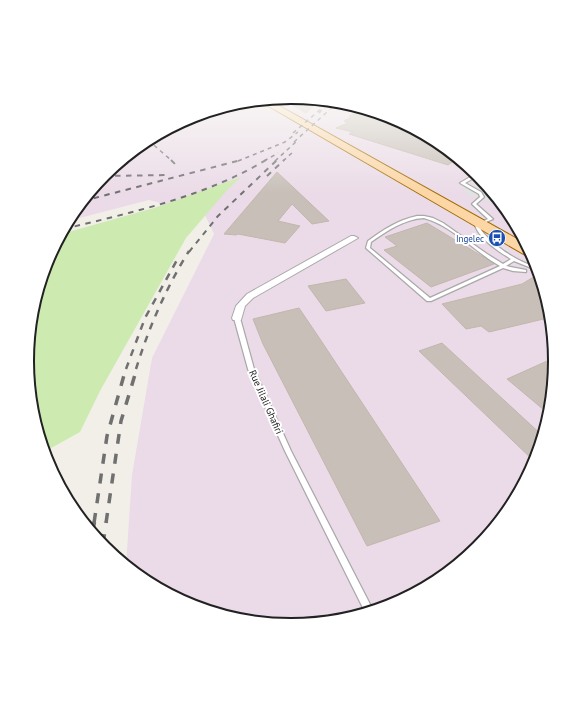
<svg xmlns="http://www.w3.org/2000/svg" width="583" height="723" font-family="'PT Sans',sans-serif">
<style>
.industrial{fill:#ebdbe8}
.grass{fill:#cdebb0}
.parking{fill:#e2e2e2}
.building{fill:#c7bfb8;stroke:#c4b6ab}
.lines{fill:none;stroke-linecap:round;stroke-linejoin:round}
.service-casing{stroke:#a9a9a9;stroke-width:2.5}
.minor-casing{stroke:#a9a9a9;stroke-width:2}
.primary-casing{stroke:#a06b00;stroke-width:2}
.service{fill:#fff;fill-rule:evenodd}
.minor{fill:#fff;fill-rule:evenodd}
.primary{fill:#fcd6a4;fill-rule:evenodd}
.rail-far4{stroke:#707070;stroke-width:1.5;stroke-dasharray:4 4;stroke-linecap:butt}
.rail-far3{stroke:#707070;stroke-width:2;stroke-dasharray:5.5 5.5;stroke-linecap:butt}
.rail-far2{stroke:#707070;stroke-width:2.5;stroke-dasharray:7 7;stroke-linecap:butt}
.rail-far1{stroke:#707070;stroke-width:3.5;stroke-dasharray:10 10;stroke-linecap:butt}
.rail{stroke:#707070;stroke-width:4.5;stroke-dasharray:12 12;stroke-linecap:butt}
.labels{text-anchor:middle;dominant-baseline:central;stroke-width:4;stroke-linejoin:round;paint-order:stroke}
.far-transit-label{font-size:9px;fill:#164399;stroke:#fff;text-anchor:end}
.street-label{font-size:10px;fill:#222;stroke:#fff}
.rim{fill:none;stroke:#222;stroke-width:2}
</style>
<rect width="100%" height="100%" fill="#f2efe9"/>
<polygon class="industrial" points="292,97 343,102 393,117 439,142 479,175 512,215 536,260 551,310 556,362 551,413 536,463 511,509 478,549 438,582 393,606 343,621 291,626 240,621 190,606 144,581 126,566 132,475 152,358 214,234 205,215 149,200 68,221 105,174 145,141 190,117 240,102"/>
<polygon class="grass" points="241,177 228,189 186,238 100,391 80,432 44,452 32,413 27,361 32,310 47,260 61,234 154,208"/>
<polygon class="parking" points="468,182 493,192 499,200 491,203 474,196 471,198 462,187"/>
<g class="building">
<polygon points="292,97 320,100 306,113 281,98"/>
<polygon points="366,109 393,117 439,142 458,158 448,165 349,134 353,132 336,128 348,123 344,121 352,117 349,116"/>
<polygon points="277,172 329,221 312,224 292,204 278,221 300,226 285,243 238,234 236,235 224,234"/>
<polygon points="427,223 490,261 494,264 431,287 384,250 397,246 385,237"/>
<polygon points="537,275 541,277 552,317 489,332 481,326 466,329 442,304 522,284"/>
<polygon points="346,279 365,303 326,311 308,286"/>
<polygon points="299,308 322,342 440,521 367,546 263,344 253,319"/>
<polygon points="442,343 544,437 536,463 419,351"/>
<polygon points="556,357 552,405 544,410 507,379"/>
</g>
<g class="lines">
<defs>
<g id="service">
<polygon points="477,173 479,175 465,183 481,192 484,197 476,204 493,219 486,222 484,221 488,219 472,204 480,197 479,194 460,183"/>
<path d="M417,216H424L433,218L443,223L487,254L503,264L511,259C498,251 476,237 474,221L477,220C478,222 478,224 479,226C484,238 507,254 517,259C524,263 531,265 538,268L539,271L514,261L506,266L526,270V272L513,271L503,268L431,301H427L366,248L368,241C383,230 398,220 417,216ZM424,218C451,225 475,252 500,266L430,298L370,248L371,242C387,231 404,219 424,218Z"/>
<polygon points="237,316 240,318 254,369 291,451 374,612 366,614 285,451 248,369 234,318"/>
<polygon points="554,346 555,350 552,349 551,348"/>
</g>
<polygon id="minor" points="351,236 354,236 358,238 253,298 245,306 241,320 233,320 232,318 236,306 247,294"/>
<polygon id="primary" points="267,99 528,245 534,257 527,256 258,100"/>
</defs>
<use href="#service" class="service-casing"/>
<use href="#minor" class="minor-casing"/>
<use href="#primary" class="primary-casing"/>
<use href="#service" class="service"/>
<use href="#minor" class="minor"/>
<use href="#primary" class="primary"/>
<g class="rail-far4">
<polyline points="319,113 329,102"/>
<polyline points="293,133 322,108"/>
<polyline points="148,140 172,161"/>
<polyline points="294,142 338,102"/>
<polyline points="238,161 285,142 298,132"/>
<polyline points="264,161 278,153"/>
<polyline points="275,161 298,140"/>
<polyline points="283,161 293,152"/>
</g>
<g class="rail-far3">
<polyline points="171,160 176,165"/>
<polyline points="104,176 168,175"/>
<polyline points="267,176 284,160"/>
<polyline points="83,201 241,160"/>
<path d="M64,229C133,212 204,197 266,160"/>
<polyline points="189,252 218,216 277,160"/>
</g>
<g class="rail-far2">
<polyline points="126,369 145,318 177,260"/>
<path d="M136,369C149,327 166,288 189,251"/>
</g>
<g class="rail-far1">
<polyline points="94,523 107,436 126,368"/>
<polyline points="106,523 121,421 137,368"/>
</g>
<g class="rail">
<polyline points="92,533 94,522"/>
<polyline points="102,546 106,522"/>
</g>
</g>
<linearGradient id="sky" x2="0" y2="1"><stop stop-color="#8fc0e4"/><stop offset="0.48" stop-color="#f9f8f5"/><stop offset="1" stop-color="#f9f8f5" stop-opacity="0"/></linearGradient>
<rect width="583" height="193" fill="url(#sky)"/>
<defs>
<symbol id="bus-disc" viewBox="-11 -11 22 22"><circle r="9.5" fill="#1a4fb4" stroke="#fff"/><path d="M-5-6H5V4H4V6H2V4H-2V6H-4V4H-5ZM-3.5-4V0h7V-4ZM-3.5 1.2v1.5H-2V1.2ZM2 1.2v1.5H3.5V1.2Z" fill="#fff"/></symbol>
</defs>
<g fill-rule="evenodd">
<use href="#bus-disc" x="487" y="228" width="20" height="20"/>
</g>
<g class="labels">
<g class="far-transit-label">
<text x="484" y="238">Ingelec</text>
</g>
<g class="street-label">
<text transform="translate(266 402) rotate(66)">Rue Jilali Ghafiri</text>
</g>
</g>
<path d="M0 0H583V723H0ZM34 361a257 257 0 1 1 514 0a257 257 0 1 1-514 0Z" fill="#fff" fill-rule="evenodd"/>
<path class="rim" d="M34 361a257 257 0 1 1 514 0a257 257 0 1 1-514 0Z"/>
</svg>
